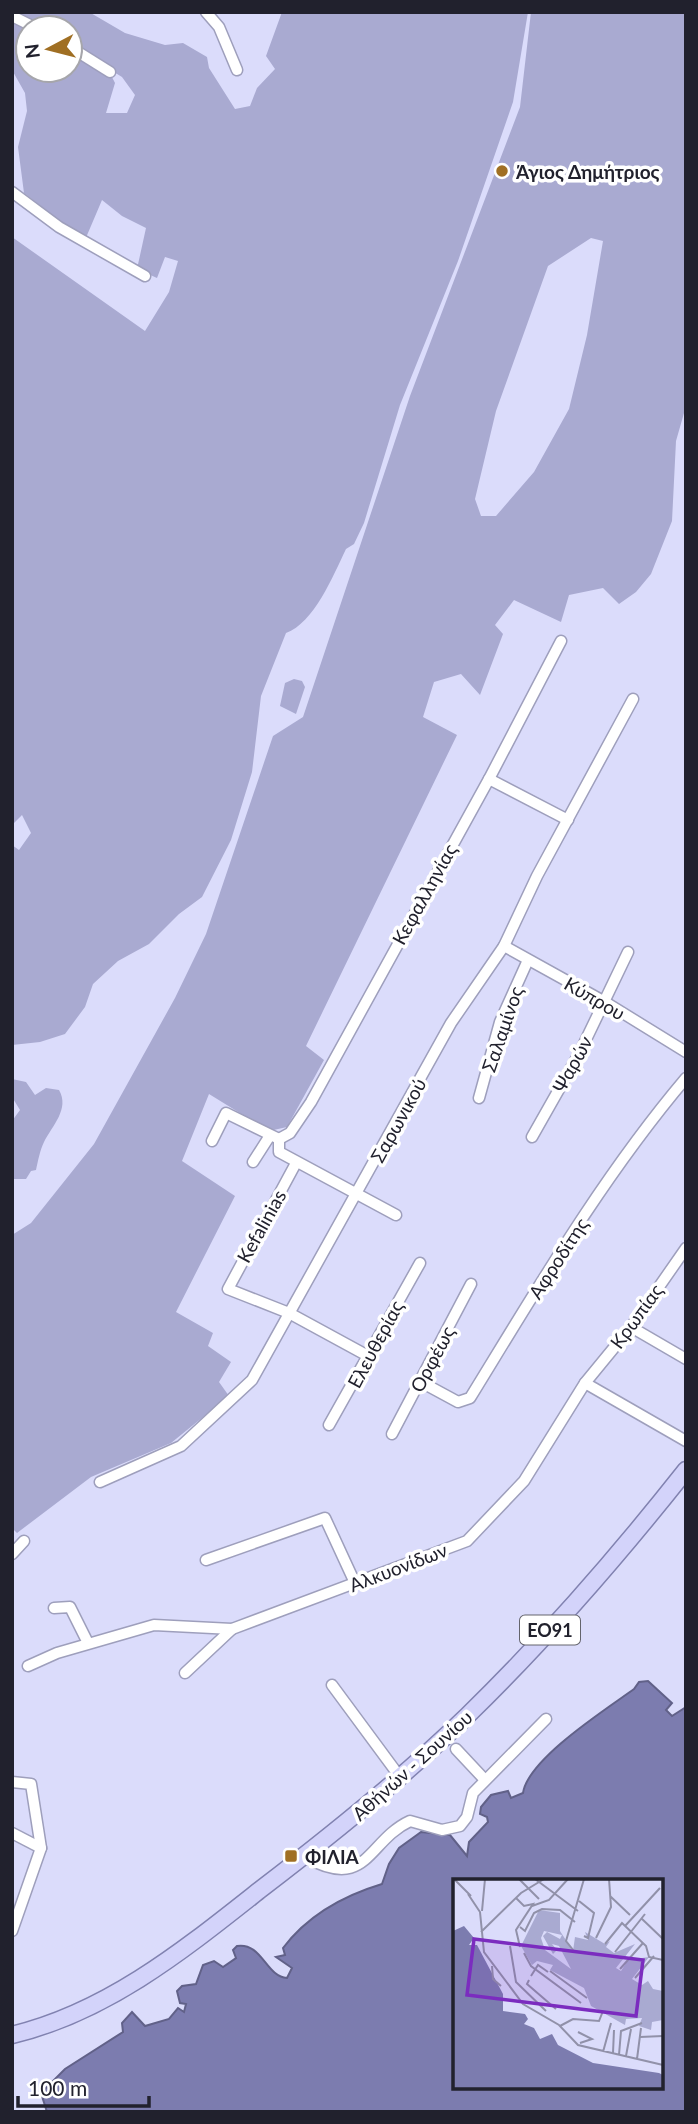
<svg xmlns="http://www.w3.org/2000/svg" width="698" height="2124" font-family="Lato,sans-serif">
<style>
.green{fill:#a9aad1;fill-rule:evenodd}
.water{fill:#7c7caf;stroke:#616188;stroke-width:2;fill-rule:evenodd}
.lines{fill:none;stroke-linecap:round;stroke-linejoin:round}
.minor-casing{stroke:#9e9fbc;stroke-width:13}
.primary-casing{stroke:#8182b0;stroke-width:19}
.minor{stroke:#fff;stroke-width:10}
.primary{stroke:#d3d3fa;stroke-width:16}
.poi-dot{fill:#a06f23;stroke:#fff;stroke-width:2.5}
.labels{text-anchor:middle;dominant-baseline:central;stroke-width:7;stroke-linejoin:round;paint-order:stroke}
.shield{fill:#fff;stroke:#64646c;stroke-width:2}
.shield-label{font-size:18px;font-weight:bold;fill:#21212d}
.poi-label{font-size:19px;font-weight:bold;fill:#21212d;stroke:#fff;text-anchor:start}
.street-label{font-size:19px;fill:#21212d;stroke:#fff}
.inset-road{fill:none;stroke:#9191a9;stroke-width:2}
.view{fill:#7b2cbf;fill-opacity:0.15;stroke:#7b2cbf;stroke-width:3.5}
.inset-edge{fill:none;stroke:#21212d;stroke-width:3.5}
</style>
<rect width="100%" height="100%" fill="#dbdcfb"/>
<g class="green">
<path d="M12,12H89L125,33L165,45L183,43L207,57L209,68L235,109L250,106L257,88L275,69L266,56L282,12H528L513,102L458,261L400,405L364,523L354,544L346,549C333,576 314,623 286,633L261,696L252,772L231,840L202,897L179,914L149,944L118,961L93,984L85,1007L65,1034L40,1042L12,1045V845L19,850L31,833L22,815L12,825V237L145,331L169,292L178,261L165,257L157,278L137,269L146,228L122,216L102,200L85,240L24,193L18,147L27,111L25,93L12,70V17L28,28V70H70V49L112,77L115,83L106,113H127L135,95L122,77L70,45V28H41Z"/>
<path d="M531,12H686V406L676,441L672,521L651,574L636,592L619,604L603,588L569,595L561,622L514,600L495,625L503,634L480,695L461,674L434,682L423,717L457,735L306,1046L324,1060L287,1127L269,1131L209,1094L182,1161L235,1196L176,1312L213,1333L208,1346L231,1362L219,1382L229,1396L171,1443L91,1477L17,1533L12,1528V1235L31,1223L94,1144L175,998L206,934L273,736L303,717L410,396L520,107ZM591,238L603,241L587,335L569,409L534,472L496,516H481L475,499L496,411L548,266Z"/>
<polygon points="294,679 302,681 305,687 296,714 280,706 285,683"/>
<path d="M12,1079L26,1082L35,1095L46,1088L59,1090C70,1109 52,1126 44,1142C40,1150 38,1161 36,1170L31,1171L26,1179H12V1121L20,1110L12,1097Z"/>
</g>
<path class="water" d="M648,1681L672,1703L666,1710L672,1716L686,1707V2112H47L41,2093L65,2069L123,2032L122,2023L132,2012L145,2026L169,2019L178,2008L184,2012L186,2004L180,2003L177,1991L182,1986L196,1984L203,1965L214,1961L223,1967L236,1958L233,1950L237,1946C262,1942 266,1977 287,1978L292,1968L276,1957L285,1955L283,1948C308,1915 342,1896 382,1884L389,1864L399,1848L421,1832L450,1835L467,1856L469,1842L488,1822L487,1817L480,1814L481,1807L491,1795L508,1791L511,1798L523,1793C528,1759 605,1710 634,1689L639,1682ZM455,1881H661V2087H455Z"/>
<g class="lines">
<defs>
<g id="minor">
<polyline points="206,12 219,27 237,70"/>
<polyline points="12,16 36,28"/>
<polyline points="70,47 110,72"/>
<polyline points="12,192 59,227 145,276"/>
<polyline points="489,779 568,820"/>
<polyline points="504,946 605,1002 686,1052"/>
<polyline points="479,1098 500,1022 528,960"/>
<polyline points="532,1137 579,1054 628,952"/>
<polyline points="279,1139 290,1133 311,1102 489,779 561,641"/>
<polyline points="279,1139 279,1152 396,1215"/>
<polyline points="212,1141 226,1113 279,1139"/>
<polyline points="253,1162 269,1137"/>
<polyline points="296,1163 228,1289 289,1313 368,1356"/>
<polyline points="631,1327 686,1359"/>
<path d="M421,1382L458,1402L470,1398C537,1289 603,1176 686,1078"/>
<polyline points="585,1383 686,1441"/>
<polyline points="329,1425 420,1263"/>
<polyline points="392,1434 471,1284"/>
<polyline points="100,1482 181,1446 252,1380 451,1023 504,946 537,876 633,699"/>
<polyline points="12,1554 24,1541"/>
<polyline points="206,1560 325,1518 355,1583"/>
<polyline points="54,1608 70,1607 88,1643"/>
<polyline points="28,1666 57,1653 154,1625 232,1629 467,1541 524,1481 585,1383 631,1327 686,1248"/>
<polyline points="185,1673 232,1629"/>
<polyline points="332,1685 400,1777"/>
<polyline points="456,1749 485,1780"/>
<polyline points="12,1782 31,1784 41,1848 12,1931"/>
<polyline points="12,1833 41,1848"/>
<path d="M305,1857C368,1892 367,1841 410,1821L442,1830L460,1826L467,1817L473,1793L546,1719"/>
</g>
<path id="primary" d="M12,2035C108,2012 185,1949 261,1889C333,1834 403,1778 468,1715C546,1639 618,1556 686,1470"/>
</defs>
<use href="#minor" class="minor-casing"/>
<use href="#primary" class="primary-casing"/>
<use href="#minor" class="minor"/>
<use href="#primary" class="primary"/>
</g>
<g class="poi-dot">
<circle cx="502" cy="171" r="7"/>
<rect x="284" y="1849" width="14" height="14" rx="3.5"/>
</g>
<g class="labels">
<rect class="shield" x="520" y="1615.5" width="60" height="29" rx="5"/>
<g class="shield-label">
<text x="550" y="1630">ΕΟ91</text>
</g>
<g class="poi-label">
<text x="516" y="171">Άγιος Δημήτριος</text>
<text x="305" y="1856">ΦΙΛΙΑ</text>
</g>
<g class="street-label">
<text transform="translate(424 894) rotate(-61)">Κεφαλληνίας</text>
<text transform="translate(595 998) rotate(30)">Κύπρου</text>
<text transform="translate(502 1029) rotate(-71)">Σαλαμίνος</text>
<text transform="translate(572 1064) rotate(-61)">Ψαρών</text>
<text transform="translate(398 1120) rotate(-61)">Σαρωνικού</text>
<text transform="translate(261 1226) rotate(-61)">Kefalinias</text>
<text transform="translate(558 1258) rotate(-57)">Αφροδίτης</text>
<text transform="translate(636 1316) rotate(-54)">Κρωπίας</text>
<text transform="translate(375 1344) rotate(-62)">Ελευθερίας</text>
<text transform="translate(432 1359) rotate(-62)">Ορφέως</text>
<text transform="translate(398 1567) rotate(-21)">Αλκυονίδων</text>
<text transform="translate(412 1765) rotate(-42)">Αθήνών - Σουνίου</text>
</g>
</g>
<g transform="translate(453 1879)">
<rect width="210" height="210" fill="#dbdcfb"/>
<path d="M86,31L107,34V52L120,72L122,58L135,61L132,53L152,65L157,62L153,68L161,74L182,65L163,89L168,92L175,81L196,78L179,100L189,106L195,102L200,110L210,112V141L199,143L198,151L186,147L189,139L173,140L172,146L138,127L131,109L97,91L100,86L84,82L79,86L68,67ZM91,52L109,56L107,60L94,53L90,57L100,75L104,71L99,65L106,67L118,90L92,71L88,59Z" fill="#a9aad1" fill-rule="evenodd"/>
<path d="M11,47L21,59L16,66H24L50,115V132L72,135L75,140L71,145L81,149L87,160L99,155L105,166L140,184L206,194L210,196V210H0V52Z" fill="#7c7caf"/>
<path class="inset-road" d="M1,0L18,17M66,0L86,20M82,0L125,32M15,15L27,33L31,73L70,125L106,146L125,166L210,186M157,17L177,36M63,19L71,27L80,25L63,51L67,68M126,22L141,34L135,59L131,57M79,27L96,21L115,0M29,32L32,0M188,39L210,60M172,47L207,9M67,48L72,52L81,34L89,30L107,31L122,43M28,53L68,14L91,0M143,59L158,28L156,0M152,65L169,44L193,67L196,78L210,81M57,67L63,103L93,132M121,72L113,62L131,0M162,73L192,35M71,74L78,87L128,124M39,87L40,100L48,107M167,90L190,64M97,92L134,119M78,97L85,86L95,93M182,99L201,77M76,101L74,105L103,130M107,147L120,140L146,142L150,132M125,153L139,160L127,164M187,158L210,157M150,173L158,144M160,174L161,151M166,176L168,152L189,144M173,177L178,150M184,180L188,149"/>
<path class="view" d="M21,60L190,81L183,137L14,116Z"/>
<rect width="210" height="210" class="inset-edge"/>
</g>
<rect width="698" height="2124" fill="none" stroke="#21212d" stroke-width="28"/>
<g transform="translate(49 49) rotate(263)"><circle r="33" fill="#ffffff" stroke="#a6a6ab" stroke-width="2"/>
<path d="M0-5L12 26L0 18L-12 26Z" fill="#a06f23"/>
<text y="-10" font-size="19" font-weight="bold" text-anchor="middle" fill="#21212d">N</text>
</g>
<path d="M18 2096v10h131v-10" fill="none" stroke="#21212d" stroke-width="3.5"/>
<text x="28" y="2096" font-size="21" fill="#21212d" stroke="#ffffff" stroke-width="5" paint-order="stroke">100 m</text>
</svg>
